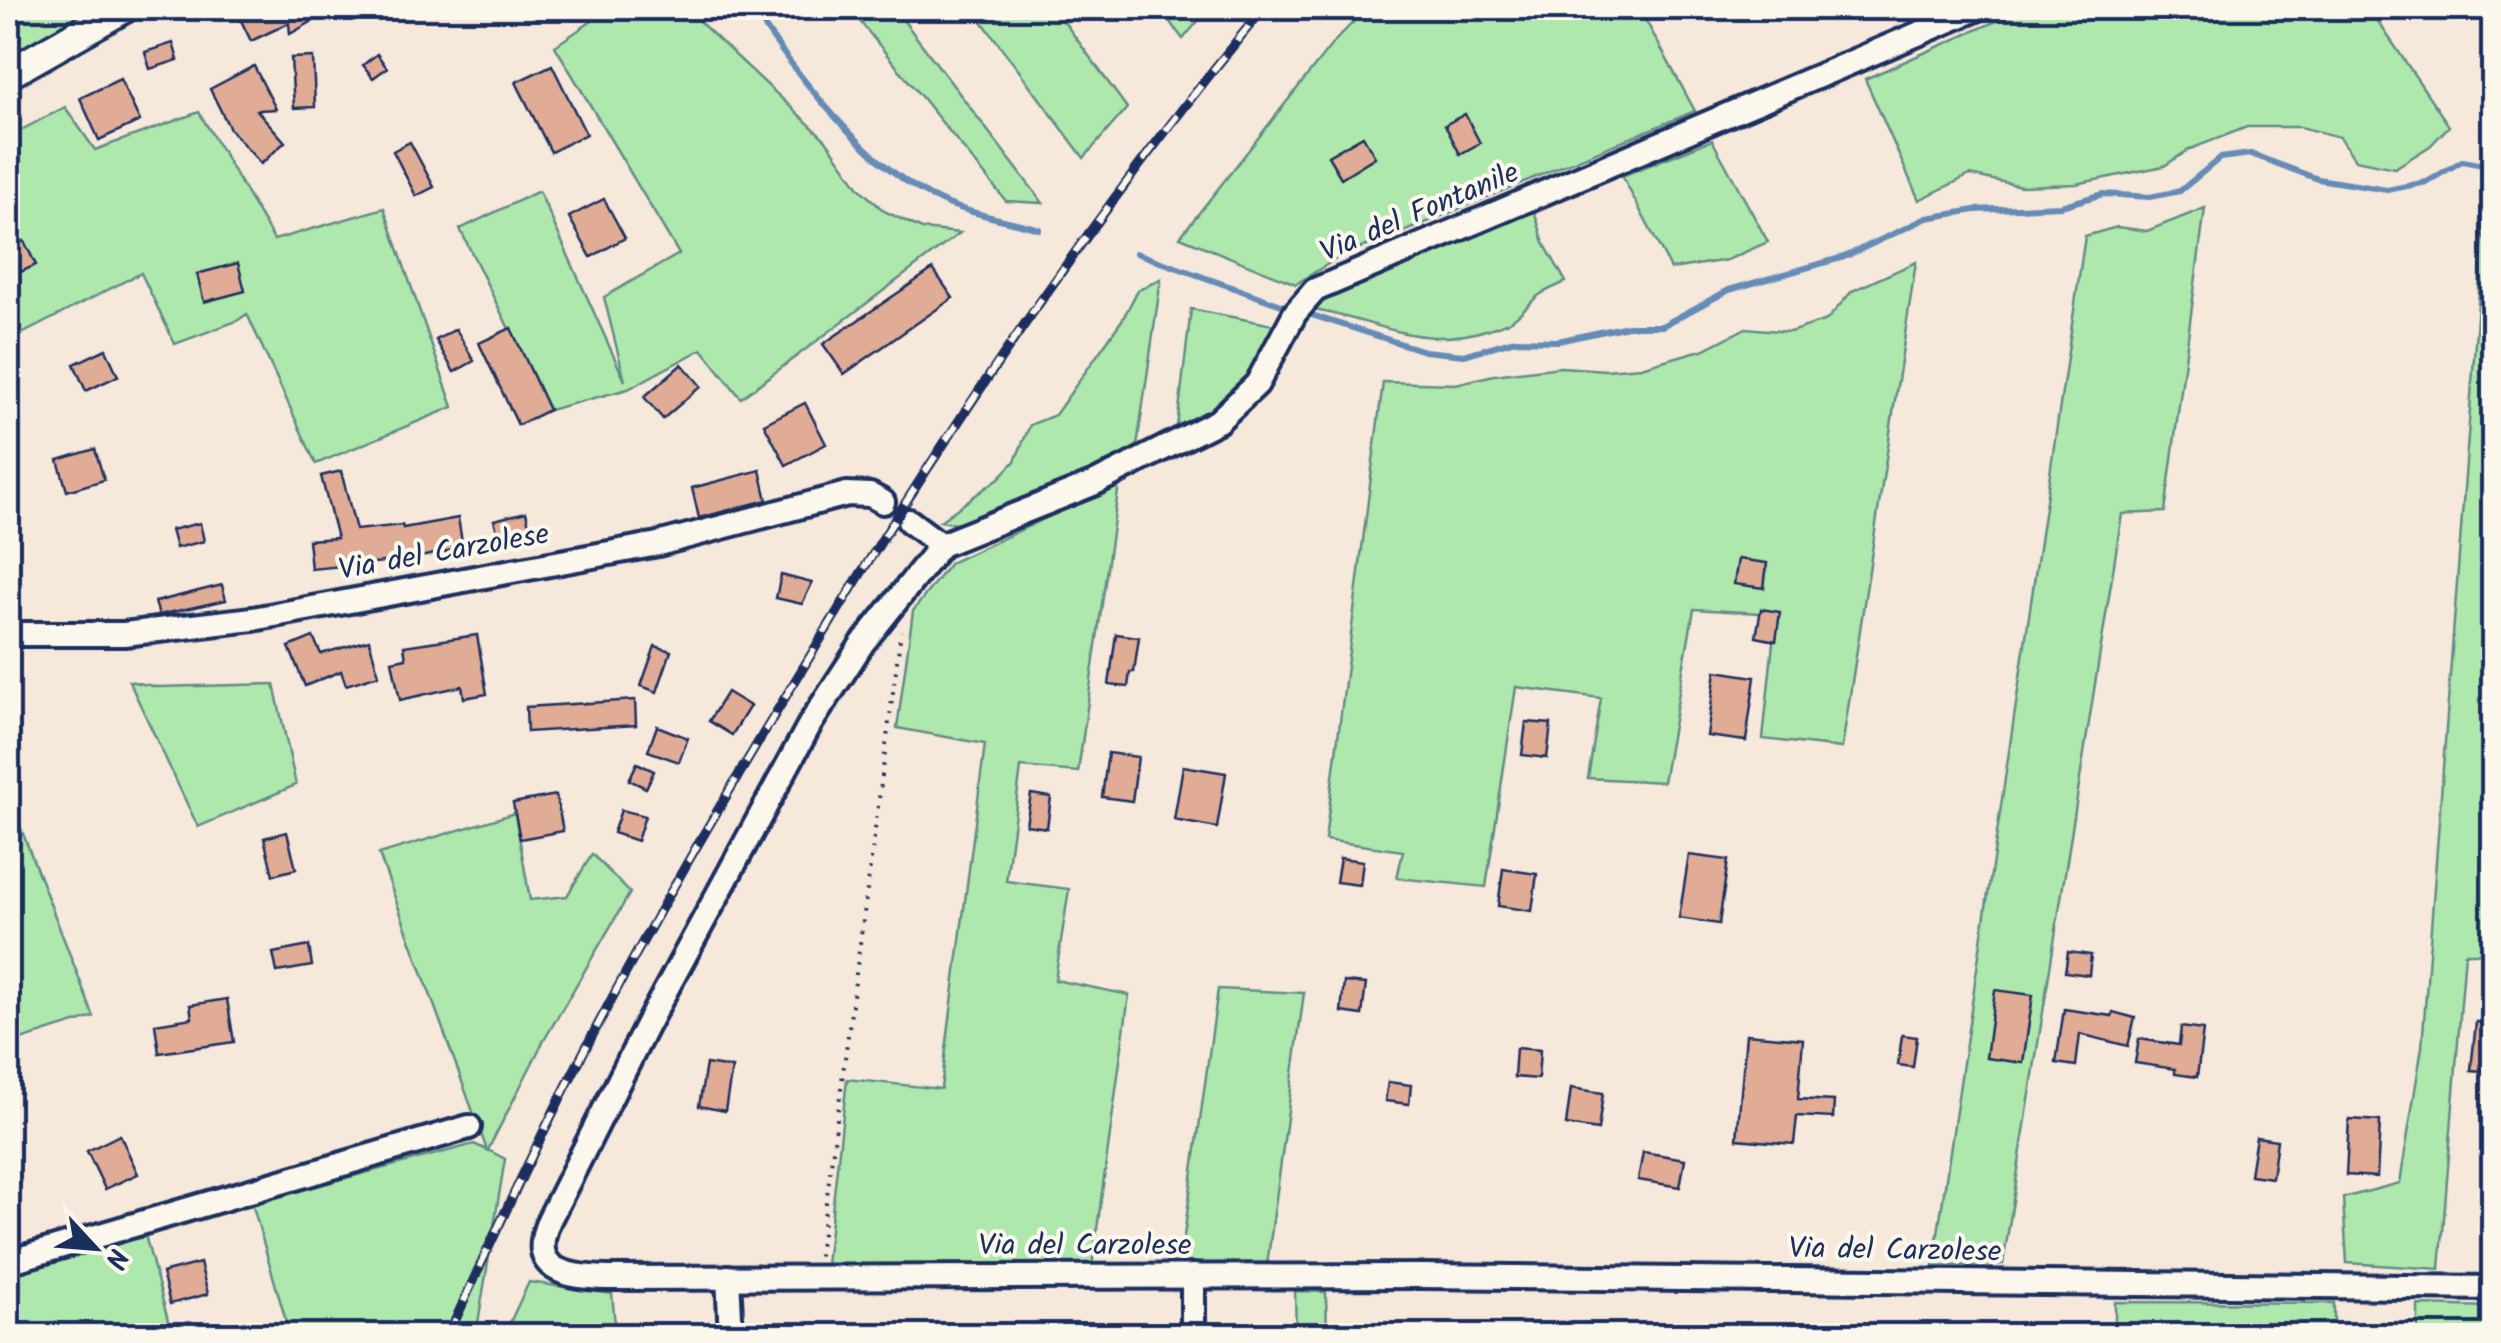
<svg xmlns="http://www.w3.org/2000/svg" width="2501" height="1343" font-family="Kalam,sans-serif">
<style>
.green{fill:#aee8ad;stroke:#648c86;stroke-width:2.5}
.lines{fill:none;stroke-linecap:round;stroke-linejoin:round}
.stream{stroke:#658bb7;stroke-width:6}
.building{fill:#e1ac95;stroke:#1b2f5e;stroke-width:2.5}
.minor-casing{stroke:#1b2f5e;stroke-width:30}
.major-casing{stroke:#1b2f5e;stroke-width:35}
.path{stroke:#1b2f5e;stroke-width:4;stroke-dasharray:2.5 8;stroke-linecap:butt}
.minor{stroke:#fbf7ec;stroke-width:22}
.major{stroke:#fbf7ec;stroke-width:28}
.rail-casing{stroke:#1b2f5e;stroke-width:10}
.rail{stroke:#fbf7ec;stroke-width:6;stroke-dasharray:19;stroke-linecap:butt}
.labels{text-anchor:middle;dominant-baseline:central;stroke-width:8;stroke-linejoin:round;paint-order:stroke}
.street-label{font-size:30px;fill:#1b2f5e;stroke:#fbf7ec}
</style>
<rect width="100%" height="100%" fill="#f6e8db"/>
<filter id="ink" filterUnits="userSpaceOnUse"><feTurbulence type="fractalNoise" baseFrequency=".01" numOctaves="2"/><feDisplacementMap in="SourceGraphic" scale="20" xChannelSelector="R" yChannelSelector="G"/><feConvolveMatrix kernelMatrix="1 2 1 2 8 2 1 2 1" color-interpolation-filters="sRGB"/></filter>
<g filter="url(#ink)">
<g class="green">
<polygon points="8,8 99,8 8,59"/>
<polygon points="611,8 685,8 826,140 860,189 884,211 922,229 960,233 741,398 702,349 628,389 549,410 460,229 539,191 625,381 604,297 679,254 555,46"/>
<polygon points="849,8 894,8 1043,203 1006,201"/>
<polygon points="972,8 1054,8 1127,108 1084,158"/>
<polygon points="1159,8 1209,8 1183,39"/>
<polygon points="1367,8 1639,8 1695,111 1379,242 1347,252 1296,284 1180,237 1333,43"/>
<polygon points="2026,8 2369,8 2449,126 2430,146 2395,168 2355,160 2340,137 2300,127 2247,127 2190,149 2164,166 2076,184 2021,186 1970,175 1919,200 1865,79"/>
<polygon points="65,107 95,150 199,112 274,240 384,208 453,407 316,464 247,314 237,321 175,344 141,273 8,341 8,137"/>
<polygon points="1712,140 1768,242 1727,260 1671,269 1622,176"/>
<polygon points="2493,183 2493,953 2465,953 2440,1269 2347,1263 2343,1198 2400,1183 2422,1047 2487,184"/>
<polygon points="2205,208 2165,512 2122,514 2003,1264 1933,1267 2085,236 2117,227 2147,231"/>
<path d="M1534,210L1544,243L1566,282C1557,286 1546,290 1538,296C1528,304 1520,316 1508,322C1425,357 1388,322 1309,309L1330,293Z"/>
<polygon points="1916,262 1842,748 1763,739 1776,614 1694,609 1663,782 1588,778 1601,698 1516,687 1486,887 1397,878 1403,851 1325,840 1383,382 1456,384 1494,375 1561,367 1606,370 1641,367 1705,349 1746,328 1790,332 1827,320 1852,291"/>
<polygon points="1161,279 1136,453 998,511 957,524 940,521 999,478 1015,461 1030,425 1055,415 1122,320 1138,290"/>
<path d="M1191,309L1278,326C1247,389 1236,398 1176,435Z"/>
<polygon points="1119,484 1078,772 1021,767 1006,881 1069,889 1055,980 1129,995 1092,1266 826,1265 847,1079 941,1089 985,744 897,728 913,611 950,563"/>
<polygon points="129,681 157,687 274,684 296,785 198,827"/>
<polygon points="8,795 94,1017 8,1044"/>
<polygon points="515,813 530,900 567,896 592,854 630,893 543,1042 488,1150 505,1159 476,1335 290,1335 252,1203 474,1144 487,1150 379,854"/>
<polygon points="1218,989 1304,993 1267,1265 1180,1265"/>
<polygon points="145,1235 172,1335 8,1335 8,1274"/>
<polygon points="529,1282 612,1294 616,1335 504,1335"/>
<polygon points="1295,1291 1326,1292 1327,1335 1296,1335"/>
<polygon points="2115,1302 2334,1303 2334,1335 2115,1335"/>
<polygon points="2418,1305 2492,1307 2492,1335 2418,1335"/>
</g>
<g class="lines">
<g class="stream">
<path d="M752,8C795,73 869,171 943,202C973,215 1008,220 1039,229"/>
<polyline points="1136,253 1290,308"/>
<polyline points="1302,312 1424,351 1464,355 1515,340 1558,341 1628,326 1662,326 1729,290 1844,257 1927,218 1975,210 2061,206 2103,194 2150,197 2180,191 2220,158 2251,154 2318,179 2387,190 2427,182 2462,161 2494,167"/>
</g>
</g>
<g class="building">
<polygon points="235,8 336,8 290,34 289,23 251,41"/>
<polygon points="173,43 178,60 150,69 145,52"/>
<polygon points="377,54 387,68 373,78 363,65"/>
<polygon points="313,57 315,107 294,108 291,58"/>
<polygon points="552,65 586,134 551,152 516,82"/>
<polygon points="254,66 276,109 257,110 285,142 261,164 230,129 210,89"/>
<polygon points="120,79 140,121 99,140 80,98"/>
<polygon points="1465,114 1480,143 1460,154 1445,125"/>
<polygon points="1363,136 1375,157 1341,178 1328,156"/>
<polygon points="410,142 434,187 416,196 393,151"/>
<polygon points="604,199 625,238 591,257 569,217"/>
<polygon points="24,241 36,265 14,275 8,261 8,250"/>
<polygon points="238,263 245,291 204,302 197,274"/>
<polygon points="933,269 953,298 844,374 823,344"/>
<polygon points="511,328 549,410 518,425 479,343"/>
<polygon points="456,329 474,361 454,372 436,340"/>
<polygon points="106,349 118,376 86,391 74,364"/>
<polygon points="682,364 701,386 663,419 644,397"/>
<polygon points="805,403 826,444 786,465 764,424"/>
<polygon points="95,449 104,480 67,491 58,460"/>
<polygon points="760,470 767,500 699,518 692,488"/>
<polygon points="341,471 356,530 402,525 403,528 458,518 463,548 406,560 311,569 308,540 337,538 321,476"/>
<polygon points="526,512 532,537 501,545 494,520"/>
<polygon points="200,523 204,541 176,548 171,530"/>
<polygon points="1738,559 1767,563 1764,588 1734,584"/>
<polygon points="781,575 812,583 802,604 776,598"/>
<polygon points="222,585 226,600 159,615 155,602"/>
<polygon points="1761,609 1780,612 1776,641 1756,637"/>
<polygon points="1116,634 1139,637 1134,672 1130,672 1128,687 1109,685"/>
<polygon points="477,635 487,694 464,698 462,686 400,700 392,661 406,658 404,646"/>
<polygon points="313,637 321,654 369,640 379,675 346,685 341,671 305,686 289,647"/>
<polygon points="655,646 671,651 657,692 641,686"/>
<polygon points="1716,671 1755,677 1746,741 1707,736"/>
<polygon points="727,692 750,706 732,735 709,721"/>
<polygon points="635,700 636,725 527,732 526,707"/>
<polygon points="1526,722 1551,724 1547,758 1522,755"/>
<polygon points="657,726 688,738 679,762 648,751"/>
<polygon points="1108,753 1138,757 1132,801 1102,797"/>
<polygon points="637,763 654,771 646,788 629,780"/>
<polygon points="1183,766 1226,773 1217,828 1174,820"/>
<polygon points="1031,794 1051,797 1047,828 1026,825"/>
<polygon points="556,795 563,831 520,839 513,803"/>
<polygon points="621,810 645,816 637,841 613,833"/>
<polygon points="287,832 296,869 273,875 264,838"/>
<polygon points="1689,855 1728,860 1719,924 1679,918"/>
<polygon points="1340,858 1363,861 1360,885 1336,882"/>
<polygon points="1503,869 1537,874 1532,911 1498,906"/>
<polygon points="309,946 312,966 277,972 273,953"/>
<polygon points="2068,952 2091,955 2089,975 2065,972"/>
<polygon points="1344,982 1366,984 1362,1015 1341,1012"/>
<polygon points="1995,990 2033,995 2023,1063 1986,1058"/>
<polygon points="227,999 234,1042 159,1053 155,1024 192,1018 190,1005"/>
<polygon points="2064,1009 2112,1016 2113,1012 2135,1018 2128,1046 2080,1034 2076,1066 2056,1063"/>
<polygon points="2476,1022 2494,1024 2494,1072 2471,1070"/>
<polygon points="2181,1027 2203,1030 2197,1077 2175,1074 2175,1069 2135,1063 2139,1039 2179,1045"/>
<polygon points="1746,1034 1803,1039 1798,1099 1834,1101 1833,1118 1797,1116 1794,1144 1737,1139"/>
<polygon points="1902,1035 1917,1037 1913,1067 1898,1065"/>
<polygon points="1516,1048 1540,1050 1538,1079 1514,1077"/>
<polygon points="706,1064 732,1068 725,1111 699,1106"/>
<polygon points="1388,1082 1411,1085 1409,1104 1385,1101"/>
<polygon points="1571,1088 1603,1093 1598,1130 1566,1125"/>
<polygon points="2349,1119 2380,1121 2377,1177 2346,1175"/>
<polygon points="120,1135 138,1174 105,1189 87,1151"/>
<polygon points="2256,1137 2277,1140 2272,1178 2250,1175"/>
<polygon points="1643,1152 1685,1159 1680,1187 1638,1180"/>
<polygon points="200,1263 208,1294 170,1304 162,1273"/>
</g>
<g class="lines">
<defs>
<g id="minor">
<polyline points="909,521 941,545"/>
<path d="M941,545L862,644L810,724L647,1025L549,1220C527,1271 566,1277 607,1278L1422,1276L2494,1288"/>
<polyline points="941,545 1095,483 1218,421 1257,384 1295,313 1315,290 1979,8"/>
<polyline points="8,634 124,634 253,619 658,544 847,494 870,495 883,502"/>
<polyline points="8,1262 469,1127"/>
<polyline points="728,1277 731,1336"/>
<polyline points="1193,1336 1193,1276"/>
</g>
<polyline id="major" points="8,74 124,8"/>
</defs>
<use href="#minor" class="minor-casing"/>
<use href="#major" class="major-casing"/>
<polyline class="path" points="819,1256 901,631"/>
<use href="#minor" class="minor"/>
<use href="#major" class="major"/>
<defs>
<path id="rail" d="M448,1336C488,1248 529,1159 573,1073C644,933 724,798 806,663C944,434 1093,213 1264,8"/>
</defs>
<use href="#rail" class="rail-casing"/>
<use href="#rail" class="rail"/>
</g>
</g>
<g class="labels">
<g class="street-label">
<text transform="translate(1420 213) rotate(-23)">Via del Fontanile</text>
<text transform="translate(444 553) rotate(-10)">Via del Carzolese</text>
<text x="1085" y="1246">Via del Carzolese</text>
<text transform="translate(1895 1251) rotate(1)">Via del Carzolese</text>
</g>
</g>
<rect width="2501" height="1343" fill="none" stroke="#fbf7ec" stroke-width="40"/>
<rect x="20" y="20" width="2461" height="1303" fill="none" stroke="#1b2f5e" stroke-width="4" filter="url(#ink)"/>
<g transform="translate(95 1248) rotate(116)" stroke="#fbf7ec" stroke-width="8" paint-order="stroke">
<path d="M0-8L18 38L0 25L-18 38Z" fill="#1b2f5e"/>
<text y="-15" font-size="28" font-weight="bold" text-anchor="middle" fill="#1b2f5e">N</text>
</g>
</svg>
